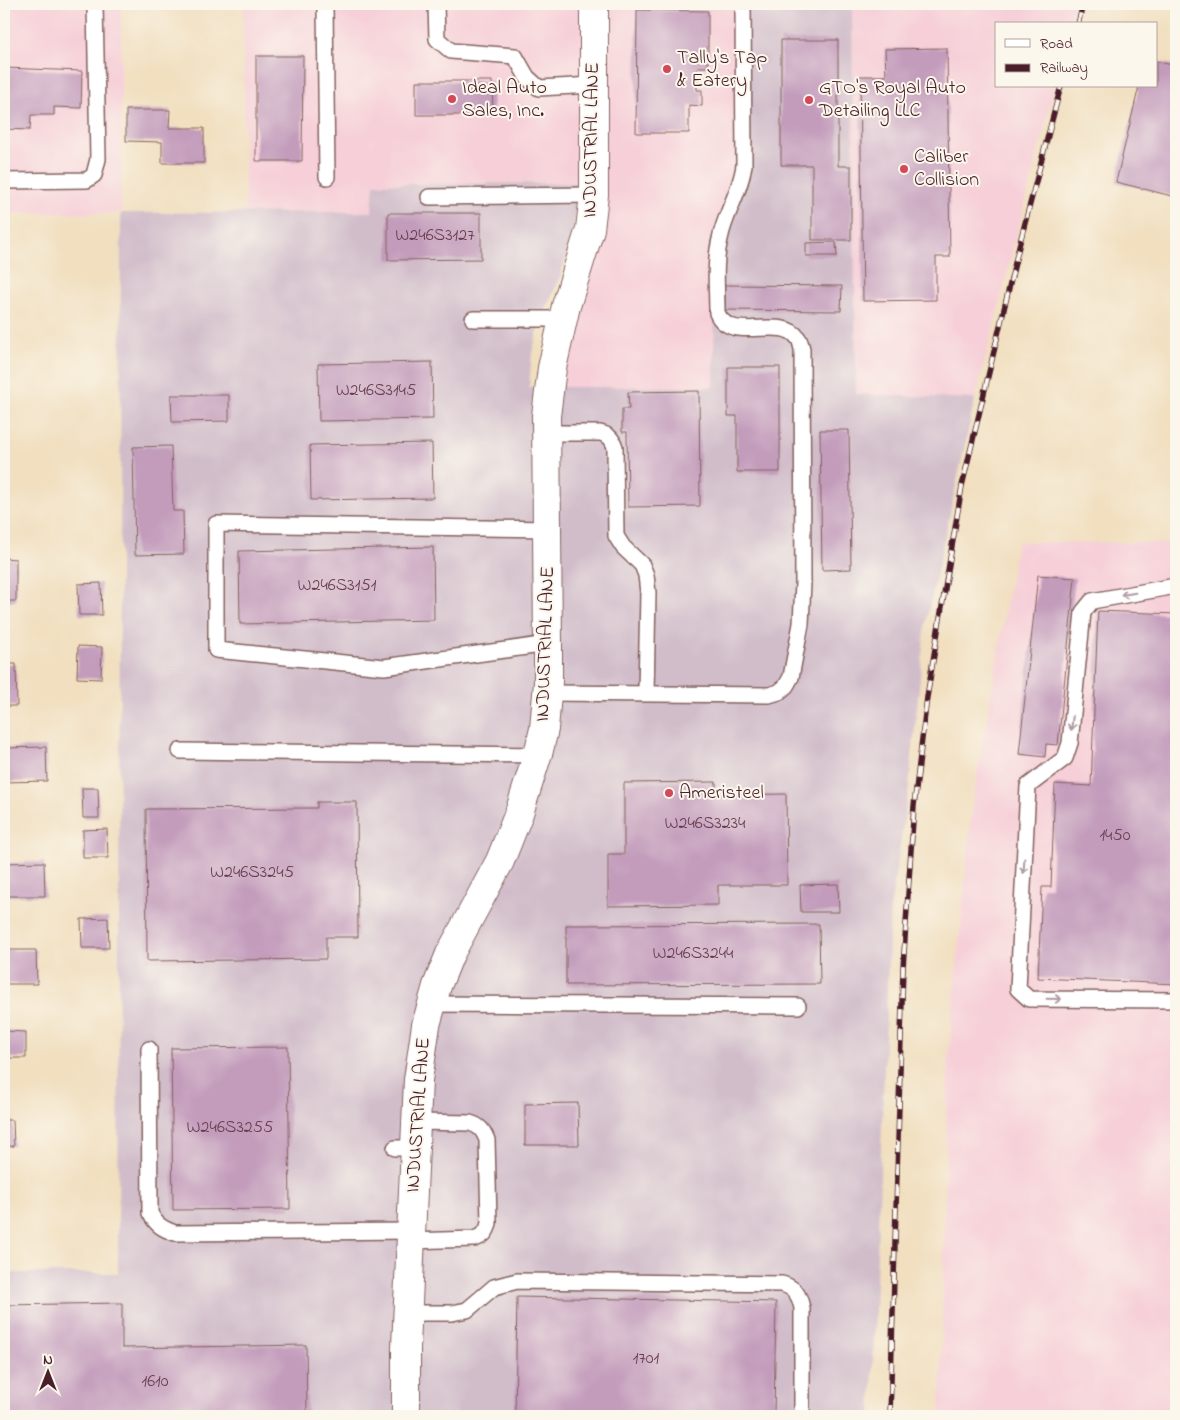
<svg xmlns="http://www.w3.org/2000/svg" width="1180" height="1420" font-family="'Indie Flower',sans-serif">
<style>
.built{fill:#f6cfd8}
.industrial{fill:#d1bdca}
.building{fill:#c39cbc}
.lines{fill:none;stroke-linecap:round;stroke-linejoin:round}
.service-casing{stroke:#84625f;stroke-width:18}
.minor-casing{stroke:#84625f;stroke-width:30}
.service{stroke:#fff;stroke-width:15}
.minor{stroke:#fff;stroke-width:28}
.rail-casing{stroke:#4a1f2b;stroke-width:5.5}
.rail{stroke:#fbf7ec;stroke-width:4;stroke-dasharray:11;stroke-linecap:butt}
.oneway{stroke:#ae9aa0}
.poi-dot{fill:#d1495b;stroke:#fbf7ec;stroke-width:2}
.labels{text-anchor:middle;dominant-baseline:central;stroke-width:4;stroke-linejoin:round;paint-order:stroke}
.number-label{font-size:18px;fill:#683e4f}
.poi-label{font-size:20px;fill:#4a1f2b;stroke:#fbf7ec;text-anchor:start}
.street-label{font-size:20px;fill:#4a1f2b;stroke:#fbf7ec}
</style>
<rect width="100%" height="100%" fill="#fbf7ec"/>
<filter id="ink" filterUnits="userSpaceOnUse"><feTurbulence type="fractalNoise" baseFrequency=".02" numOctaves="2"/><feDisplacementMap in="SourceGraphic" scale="10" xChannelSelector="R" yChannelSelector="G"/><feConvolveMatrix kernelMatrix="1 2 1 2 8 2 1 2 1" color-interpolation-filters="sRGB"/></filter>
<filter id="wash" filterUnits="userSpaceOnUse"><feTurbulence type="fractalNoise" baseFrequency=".0096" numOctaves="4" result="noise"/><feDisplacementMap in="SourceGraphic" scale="20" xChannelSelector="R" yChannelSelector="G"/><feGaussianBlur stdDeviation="1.12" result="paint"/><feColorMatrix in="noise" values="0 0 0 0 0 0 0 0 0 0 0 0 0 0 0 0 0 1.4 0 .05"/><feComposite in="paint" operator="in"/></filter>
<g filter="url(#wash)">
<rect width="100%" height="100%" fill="#f1dfc0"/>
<g class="built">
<rect x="4" y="4" width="117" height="209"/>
<polygon points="243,4 739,4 741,168 715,240 714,387 556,387 599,183 374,184 373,212 245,212"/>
<polygon points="852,4 1075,4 1070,24 996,24 996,86 1055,86 975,399 856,394"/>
<polygon points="1017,542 1176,543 1176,1416 940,1416 948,1060 972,806"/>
</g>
<polygon class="industrial" points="739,4 852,4 856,394 975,399 925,627 909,787 890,909 871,1416 4,1416 4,1273 118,1273 121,213 372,212 374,184 578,183 575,219 570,243 561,275 540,322 532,353 529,387 714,387 715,240 741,168"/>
<g id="blocks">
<g class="building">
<polygon points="637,10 708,11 708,67 697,67 697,90 702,90 702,106 689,105 689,133 636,133"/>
<polygon points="781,40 838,40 838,166 851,166 851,240 812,240 812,165 781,165"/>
<polygon points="947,48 950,257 936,257 936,300 863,301 860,76 886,76 885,49"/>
<polygon points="256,56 303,56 302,161 256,161"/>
<polygon points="1156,61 1176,66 1176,197 1116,182 1139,86 1156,86"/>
<polygon points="4,68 82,71 81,108 54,107 54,115 31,115 30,130 4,129"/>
<polygon points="416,81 492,81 493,115 416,115"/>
<polygon points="126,110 170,110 169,128 204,128 204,163 162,163 162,142 126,141"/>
<polygon points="388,213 481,213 481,259 388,260"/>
<polygon points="836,242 837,256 806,256 806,243"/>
<polygon points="725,285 842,286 841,311 725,310"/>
<polygon points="432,362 433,419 319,421 318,364"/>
<polygon points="728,367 780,367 780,472 737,472 737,416 728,416"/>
<polygon points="699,391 700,506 628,507 627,432 622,432 622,409 629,409 628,392"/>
<polygon points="171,395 229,395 229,421 172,422"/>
<polygon points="820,430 849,430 851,569 822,570"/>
<polygon points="432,443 433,498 311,500 310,445"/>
<polygon points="171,446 173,511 183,511 184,554 135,555 133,447"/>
<polygon points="433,547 434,620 240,624 239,551"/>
<polygon points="4,558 16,559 16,601 4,601"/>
<polygon points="1038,575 1075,578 1058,745 1046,744 1045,757 1019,754"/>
<polygon points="101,583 102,615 79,615 78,584"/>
<polygon points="1098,611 1176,614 1176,984 1038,978 1042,887 1051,887 1055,784 1091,786"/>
<polygon points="78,646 102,647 101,679 77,678"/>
<polygon points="4,664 16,664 17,706 4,706"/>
<polygon points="46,747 47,781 4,782 4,748"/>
<polygon points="716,782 716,795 786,794 787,885 718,885 718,905 608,906 608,854 624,854 624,783"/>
<polygon points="82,788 98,788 99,818 83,818"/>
<polygon points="317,802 357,802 358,937 326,937 326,959 147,961 146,809 317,808"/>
<polygon points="107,829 108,858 83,858 83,830"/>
<polygon points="44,862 45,896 4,896 4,863"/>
<polygon points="838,884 839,912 801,912 800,885"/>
<polygon points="108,918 109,948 82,948 81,919"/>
<polygon points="819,924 820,984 566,985 566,925"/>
<polygon points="4,950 36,950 37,984 4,984"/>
<polygon points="4,1031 26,1032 26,1058 4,1058"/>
<polygon points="288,1047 290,1209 173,1210 171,1048"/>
<polygon points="578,1103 579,1145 525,1145 525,1104"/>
<polygon points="4,1120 13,1120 14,1146 4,1147"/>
<polygon points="1175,1165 1176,1165 1176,1227 1173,1227"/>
<polygon points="517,1297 776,1302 774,1416 515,1416"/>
<polygon points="122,1303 122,1348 306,1345 307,1416 4,1416 4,1305"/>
</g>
</g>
</g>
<g filter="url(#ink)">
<use href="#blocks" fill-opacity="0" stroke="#84625f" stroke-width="1"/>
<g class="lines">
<defs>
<g id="service">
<polyline points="325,4 327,177"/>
<polyline points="436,4 437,39 451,51 515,56 527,77 539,88 593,85"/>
<polyline points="4,181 87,180 94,175 98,159 95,4"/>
<polyline points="429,197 594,195"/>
<polyline points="473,319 563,319"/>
<path d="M547,433H600C609,435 612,438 615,447L616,536L623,547L642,565L646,575L648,593L646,693"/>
<polyline points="548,529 216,524 216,650 384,667 548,644"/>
<polyline points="1176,586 1092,601 1083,612 1070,743 1065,758 1028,786 1018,989 1029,999 1176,1000"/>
<path d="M547,693L769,695L779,692L786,686L791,677L801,624L803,583L802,349C801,345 800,340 798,338C781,314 731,345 717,313C717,289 714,263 720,239C725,213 741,191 744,165L743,4"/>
<polyline points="180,751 537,755"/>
<polyline points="432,1004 798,1006"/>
<path d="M149,1049L150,1213C156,1225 163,1229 175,1233L411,1231"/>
<polyline points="395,1148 415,1148"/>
<path d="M410,1241L474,1239C483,1236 487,1233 489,1223L487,1140C483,1130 480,1126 470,1123L416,1122"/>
<path d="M408,1313H452L467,1310L494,1287L517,1281L782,1284C795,1288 799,1294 802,1308V1416"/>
</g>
<polyline id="minor" points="406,1416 406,1347 418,1080 426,1025 437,986 450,954 500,861 519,813 539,750 544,729 548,682 548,644 546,416 552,368 566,306 590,229 594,195 594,4"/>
</defs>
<use href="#service" class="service-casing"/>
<use href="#minor" class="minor-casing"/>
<use href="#service" class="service"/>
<use href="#minor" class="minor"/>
<defs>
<g id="rail">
<polyline points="1078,24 1083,4"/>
<polyline points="890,1416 903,968 914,806 927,697 962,486 1019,246 1061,86"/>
</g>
</defs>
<use href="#rail" class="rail-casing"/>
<use href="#rail" class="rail"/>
</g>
<defs><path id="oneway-shaft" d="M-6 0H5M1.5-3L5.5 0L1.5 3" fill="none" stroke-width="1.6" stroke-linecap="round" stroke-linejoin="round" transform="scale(1.25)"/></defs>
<g class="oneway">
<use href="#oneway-shaft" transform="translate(1128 594) rotate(170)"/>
<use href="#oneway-shaft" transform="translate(1072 723) rotate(96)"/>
<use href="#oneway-shaft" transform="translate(1024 866) rotate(93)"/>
<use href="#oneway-shaft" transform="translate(1054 999) rotate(1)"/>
</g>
</g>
<g class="poi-dot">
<circle cx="667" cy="69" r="5"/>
<circle cx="452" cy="99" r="5"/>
<circle cx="809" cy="100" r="5"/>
<circle cx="904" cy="169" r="5"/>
<circle cx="669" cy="793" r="5"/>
</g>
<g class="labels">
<g class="number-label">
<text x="435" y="236">W246S3127</text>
<text x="376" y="391">W246S3145</text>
<text x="337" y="586">W246S3151</text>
<text x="705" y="824">W246S3234</text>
<text x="1115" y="836">1450</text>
<text x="252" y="873">W246S3245</text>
<text x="693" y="954">W246S3244</text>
<text x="230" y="1128">W246S3255</text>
<text x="646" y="1359">1701</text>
<text x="155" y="1382">1610</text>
</g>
<g class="poi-label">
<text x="677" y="58">Tally's Tap<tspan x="677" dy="23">&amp; Eatery</tspan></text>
<text x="462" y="88">Ideal Auto<tspan x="462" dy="23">Sales, Inc.</tspan></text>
<text x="819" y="88">GTO's Royal Auto<tspan x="819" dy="23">Detailing LLC</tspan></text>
<text x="914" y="157">Caliber<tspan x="914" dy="23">Collision</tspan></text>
<text x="679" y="793">Ameristeel</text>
</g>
<g class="street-label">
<text transform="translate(592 140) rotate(-89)">INDUSTRIAL LANE</text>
<text transform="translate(546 644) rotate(-88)">INDUSTRIAL LANE</text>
<text transform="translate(419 1115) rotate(-86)">INDUSTRIAL LANE</text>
</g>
</g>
<rect width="1180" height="1420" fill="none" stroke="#fbf7ec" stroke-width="20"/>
<rect x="995" y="22" width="162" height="65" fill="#fbf7ec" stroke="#b4a19f"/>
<rect x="1005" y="39" width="25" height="8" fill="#ffffff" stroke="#b4a19f"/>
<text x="1040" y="48" font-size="15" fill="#4a1f2b">Road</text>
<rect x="1005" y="64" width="25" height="8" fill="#4a1f2b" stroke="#b4a19f"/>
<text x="1040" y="72" font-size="15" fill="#4a1f2b">Railway</text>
<g transform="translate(48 1372)" stroke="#fbf7ec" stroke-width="4" paint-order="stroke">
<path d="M0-4L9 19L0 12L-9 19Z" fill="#4a1f2b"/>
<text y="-8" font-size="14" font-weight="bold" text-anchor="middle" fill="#4a1f2b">N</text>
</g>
</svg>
